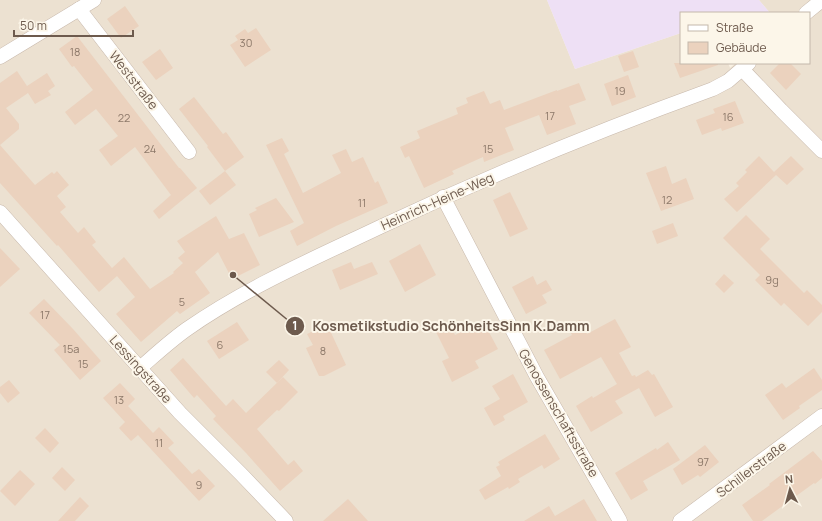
<svg xmlns="http://www.w3.org/2000/svg" width="822" height="521" font-family="Manrope,sans-serif">
<style>
.residential{fill:#ece1d1}
.education{fill:#eee0f5}
.building{fill:#ebd2be}
.lines{fill:none;stroke-linecap:round;stroke-linejoin:round}
.minor-casing{stroke:#c8b9ac;stroke-width:15}
.minor{stroke:#fff;stroke-width:14}
.labels{text-anchor:middle;dominant-baseline:central;stroke-width:4;stroke-linejoin:round;paint-order:stroke}
.number-label{font-size:11px;fill:#8c7869}
.street-label{font-size:13px;fill:#6d5a4d;stroke:#fcf6e9}
.leader{fill:none;stroke:#6d5a4d;stroke-width:1.5}
.callout-dot{fill:#6d5a4d;stroke:#fcf6e9;stroke-width:1.5}
.mark-label{font-size:12px;text-anchor:middle;font-weight:bold;fill:#fff}
.callout-label{font-size:14px;text-anchor:middle;font-weight:bold;fill:#6d5a4d;stroke:#fcf6e9;stroke-width:4;stroke-linejoin:round;paint-order:stroke}
</style>
<rect width="100%" height="100%" fill="#f9f1e3"/>
<polygon class="residential" points="0,0 547,0 575,69 681,33 681,63 728,63 730,68 736,63 809,63 809,13 770,13 759,0 822,0 822,521 0,521"/>
<polygon class="education" points="547,0 759,0 770,13 681,13 681,33 575,69"/>
<g class="building">
<polygon points="125,6 139,26 121,38 107,19"/>
<polygon points="256,28 271,50 245,67 230,45 238,40 235,36 245,29 248,33"/>
<polygon points="77,36 179,168 180,168 197,188 159,219 153,211 171,195 135,147 111,166 99,150 118,136 96,109 75,125 65,112 93,90 74,66 72,67 59,49"/>
<polygon points="160,49 173,68 156,80 142,62"/>
<polygon points="633,51 639,67 624,72 618,56"/>
<polygon points="674,63 718,63 718,65 680,78"/>
<polygon points="780,63 790,63 801,74 786,90 770,73"/>
<polygon points="17,71 27,86 47,73 55,86 48,91 51,95 35,104 28,93 6,108 19,124 19,129 0,145 0,83"/>
<polygon points="628,75 636,97 612,106 604,84"/>
<polygon points="579,83 586,100 569,106 576,124 547,135 539,115 505,128 514,150 484,162 483,157 452,171 454,174 424,188 409,156 405,158 400,147 420,138 417,131 458,114 456,108 468,103 466,98 484,91 490,104 500,100 504,110 557,90 557,91"/>
<polygon points="194,97 223,134 226,132 244,157 225,171 207,147 208,146 179,109"/>
<polygon points="735,101 744,123 722,131 721,128 702,135 696,120 715,113 713,109"/>
<polygon points="282,138 289,151 284,154 303,193 341,173 332,155 346,149 352,162 363,157 375,183 378,181 388,203 336,226 297,246 290,231 304,223 266,145"/>
<polygon points="0,145 35,185 52,172 54,174 57,171 69,185 57,196 66,207 60,212 78,233 84,227 96,242 92,245 112,268 124,257 150,289 174,273 173,272 183,263 178,258 185,252 177,241 216,216 229,239 244,233 260,265 232,279 218,252 195,272 210,293 180,314 177,311 141,342 116,314 135,297 117,276 99,292 58,245 57,246 0,183"/>
<polygon points="759,156 774,172 791,156 804,169 787,185 776,175 737,212 724,199 739,186 736,183 747,172 745,170"/>
<polygon points="666,166 672,184 686,178 694,199 661,211 646,173"/>
<polygon points="225,171 236,185 210,205 199,191"/>
<polygon points="510,192 528,229 510,237 493,200"/>
<polygon points="276,198 294,222 259,237 249,214 257,210 255,208"/>
<polygon points="746,215 770,239 760,249 804,293 807,290 822,305 822,312 808,326 784,303 781,306 755,280 760,275 723,238"/>
<polygon points="673,223 678,236 657,244 652,231"/>
<polygon points="420,244 436,275 405,292 389,261"/>
<polygon points="0,248 20,269 0,287"/>
<polygon points="351,262 354,269 372,262 378,274 340,290 332,270"/>
<polygon points="724,274 734,283 724,293 715,284"/>
<polygon points="533,276 537,285 546,280 552,290 542,295 547,303 526,314 512,287"/>
<polygon points="44,299 73,329 101,361 80,380 54,350 60,345 29,313"/>
<polygon points="615,319 631,347 619,353 632,376 635,375 636,377 648,370 652,375 654,374 673,407 655,417 639,388 615,401 623,413 591,432 576,406 592,396 593,398 617,384 601,357 560,379 544,350 572,335 567,326 580,320 587,334"/>
<polygon points="446,321 451,330 452,329 455,335 483,321 498,349 475,361 479,368 452,382 442,361 449,358 434,328"/>
<polygon points="237,322 249,340 219,359 207,341"/>
<polygon points="327,324 346,365 324,376 319,376 306,348 313,345 307,334"/>
<polygon points="183,358 226,406 233,399 246,413 283,377 298,392 279,411 277,410 257,429 288,465 294,460 303,471 280,491 246,453 213,419 216,416 197,395 194,398 170,370"/>
<polygon points="279,360 289,370 277,383 266,372"/>
<polygon points="814,368 822,380 822,390 799,406 800,408 783,420 765,395 782,383 786,388"/>
<polygon points="513,374 528,402 503,416 505,420 494,426 484,408 500,399 492,386"/>
<polygon points="9,380 20,393 8,403 0,393 0,387"/>
<polygon points="120,383 135,399 128,406 153,433 159,427 174,443 168,448 192,474 199,469 215,486 199,501 138,435 131,441 119,428 125,422 103,398"/>
<polygon points="45,428 59,443 50,453 35,438"/>
<polygon points="545,434 560,459 544,469 542,465 518,479 520,482 509,489 508,487 485,500 479,490 501,476 496,467 500,465 498,462"/>
<polygon points="668,442 680,460 643,481 648,490 631,500 615,473 656,448 657,450"/>
<polygon points="705,445 719,462 700,477 698,475 682,485 673,469"/>
<polygon points="813,451 822,461 822,478 815,484 814,483 762,521 753,521 742,505 770,485 769,484"/>
<polygon points="62,467 75,480 65,491 52,478"/>
<polygon points="20,470 35,484 15,506 0,491"/>
<polygon points="80,497 89,506 75,521 58,521"/>
<polygon points="348,499 368,521 323,521"/>
<polygon points="584,499 597,521 524,521 549,506 555,516"/>
</g>
<g class="lines">
<defs>
<g id="minor">
<polyline points="79,9 189,152"/>
<polyline points="806,13 822,0"/>
<polyline points="0,57 94,0"/>
<polyline points="742,69 781,110 822,151"/>
<polyline points="443,197 537,377 619,519 620,521"/>
<polyline points="0,212 180,413 241,474 286,521"/>
<path d="M140,368C155,355 170,341 187,329C247,287 315,258 380,227C489,176 600,130 713,89L728,81L749,63"/>
<polyline points="680,521 822,416"/>
</g>
</defs>
<use href="#minor" class="minor-casing"/>
<use href="#minor" class="minor"/>
</g>
<g class="labels">
<g class="number-label">
<text x="246" y="42">30</text>
<text x="75" y="51">18</text>
<text x="620" y="90">19</text>
<text x="550" y="115">17</text>
<text x="728" y="116">16</text>
<text x="124" y="117">22</text>
<text x="150" y="148">24</text>
<text x="488" y="148">15</text>
<text x="667" y="199">12</text>
<text x="362" y="202">11</text>
<text x="772" y="279">9g</text>
<text x="182" y="301">5</text>
<text x="45" y="314">17</text>
<text x="220" y="344">6</text>
<text x="71" y="348">15a</text>
<text x="323" y="350">8</text>
<text x="83" y="363">15</text>
<text x="119" y="399">13</text>
<text x="159" y="442">11</text>
<text x="703" y="461">97</text>
<text x="199" y="484">9</text>
</g>
<g class="street-label">
<text transform="translate(134 80) rotate(52)">Weststraße</text>
<text transform="translate(437 201) rotate(-24)">Heinrich-Heine-Weg</text>
<text transform="translate(141 369) rotate(48)">Lessingstraße</text>
<text transform="translate(559 413) rotate(60)">Genossenschaftsstraße</text>
<text transform="translate(751 469) rotate(-37)">Schillerstraße</text>
</g>
</g>
<path class="leader" d="M233 275L295 326"/>
<g class="callout-dot">
<circle cx="233" cy="275" r="4"/>
<circle cx="295" cy="326" r="10"/>
</g>
<g class="mark-label">
<text x="295" y="330">1</text>
</g>
<g class="callout-label">
<text x="451" y="331">Kosmetikstudio SchönheitsSinn K.Damm</text>
</g>
<rect x="680" y="12" width="130" height="52" fill="#fcf6e9" stroke="#c3b8ab"/>
<rect x="688" y="25" width="20" height="6" fill="#ffffff" stroke="#c3b8ab"/>
<text x="716" y="32" font-size="12" fill="#6d5a4d">Straße</text>
<rect x="688" y="42" width="20" height="12" fill="#ebd2be" stroke="#c3b8ab"/>
<text x="716" y="52" font-size="12" fill="#6d5a4d">Gebäude</text>
<g transform="translate(790 489) rotate(354)" stroke="#fcf6e9" stroke-width="3" paint-order="stroke">
<path d="M0-3L7 15L0 10L-7 15Z" fill="#6d5a4d"/>
<text y="-6" font-size="11" font-weight="bold" text-anchor="middle" fill="#6d5a4d">N</text>
</g>
<path d="M14 30v6h119v-6" fill="none" stroke="#6d5a4d" stroke-width="2"/>
<text x="20" y="30" font-size="12" fill="#6d5a4d" stroke="#fcf6e9" stroke-width="3" paint-order="stroke">50 m</text>
</svg>
